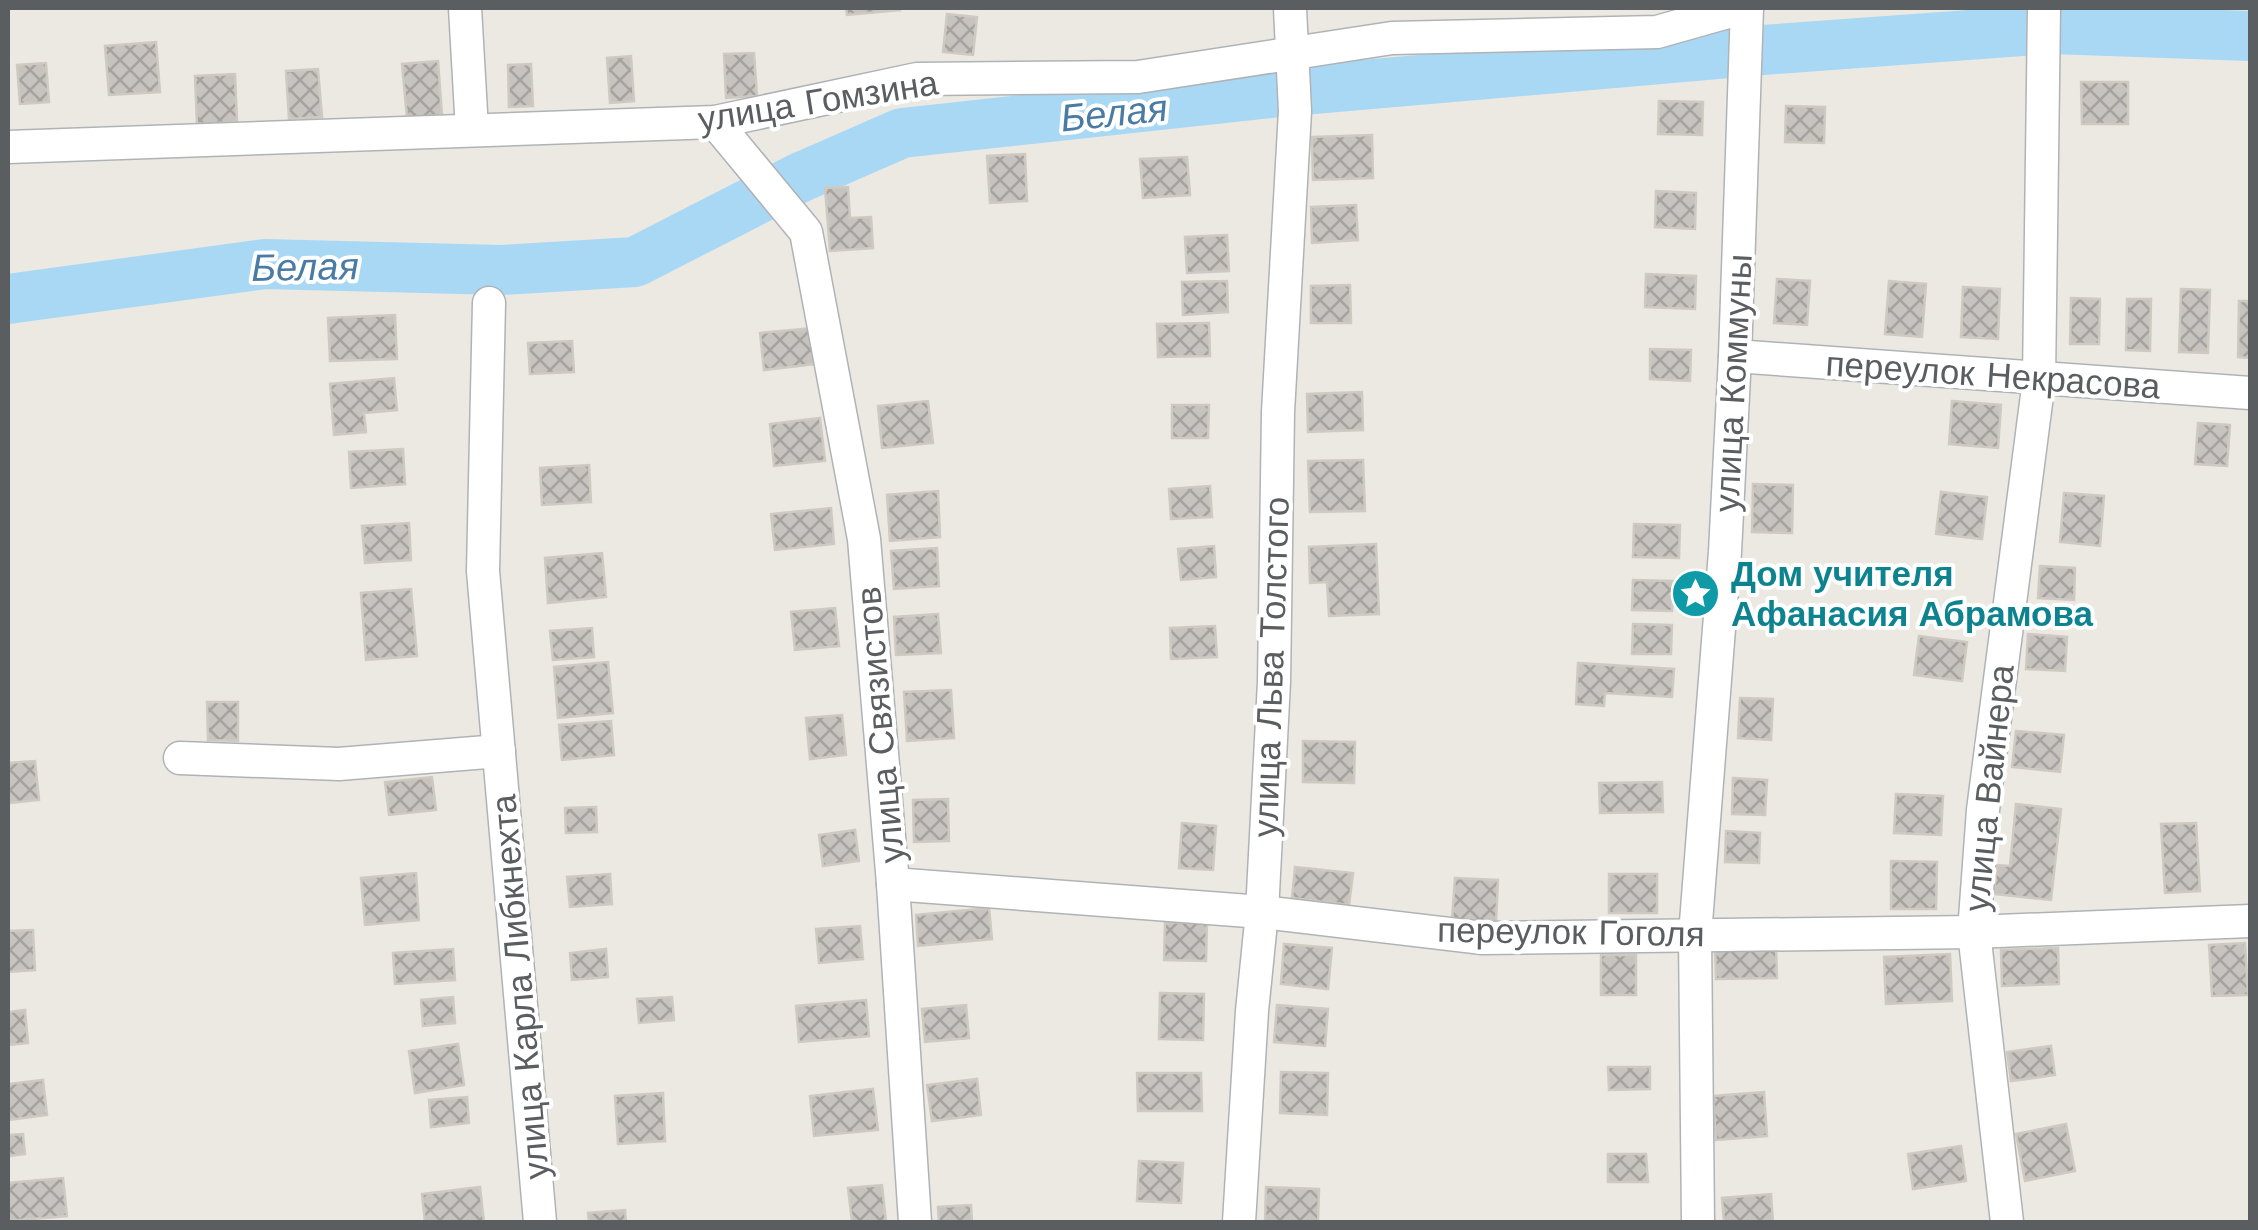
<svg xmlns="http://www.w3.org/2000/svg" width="2258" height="1230" font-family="'Work Sans',sans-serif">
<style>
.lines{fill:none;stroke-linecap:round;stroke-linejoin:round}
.river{stroke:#a9d8f5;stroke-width:50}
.building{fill:url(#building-cross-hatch);stroke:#cfcac1;stroke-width:2.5}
.minor-casing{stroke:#b0b3b6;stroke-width:35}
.minor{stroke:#fff;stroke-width:32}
.labels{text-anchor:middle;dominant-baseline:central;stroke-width:8;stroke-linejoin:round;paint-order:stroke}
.street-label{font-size:35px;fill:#5a5e61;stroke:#fff}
.culture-label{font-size:35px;font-weight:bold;fill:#0d838f;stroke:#fff;text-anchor:start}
.water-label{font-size:38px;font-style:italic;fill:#497ba5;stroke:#fff}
</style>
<defs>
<pattern id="building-cross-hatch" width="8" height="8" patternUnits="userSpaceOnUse" patternTransform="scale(2.5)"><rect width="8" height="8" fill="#c7c4bf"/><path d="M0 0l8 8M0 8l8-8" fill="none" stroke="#a5a29f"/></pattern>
</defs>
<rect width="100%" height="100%" fill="#ebe9e2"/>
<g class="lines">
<polyline class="river" points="8,299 265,264 501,270 635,262 799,178 902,133 1281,92 1763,50 2052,29 2250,36"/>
</g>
<g class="building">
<polygon points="846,8 900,8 900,10 847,15"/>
<polygon points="947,14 977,17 973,55 943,52"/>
<polygon points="156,42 160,92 109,95 105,46"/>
<polygon points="754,53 757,96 726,98 724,54"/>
<polygon points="631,56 634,101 610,103 607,58"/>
<polygon points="438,61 442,115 407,118 402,64"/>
<polygon points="46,63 49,102 20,104 17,65"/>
<polygon points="531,64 533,106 509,107 508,65"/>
<polygon points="318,69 322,117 289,119 286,71"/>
<polygon points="235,74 237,122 197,124 195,76"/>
<polygon points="2081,82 2128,82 2128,124 2082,124"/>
<polygon points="1659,101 1703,102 1702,135 1658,134"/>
<polygon points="1786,106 1825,107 1824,143 1785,142"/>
<polygon points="1372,135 1373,178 1313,180 1312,137"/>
<polygon points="1025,154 1027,201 990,203 987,156"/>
<polygon points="1187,157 1190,195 1143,198 1140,159"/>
<polygon points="848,187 850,218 871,217 873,248 830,251 825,188"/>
<polygon points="1656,191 1696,193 1695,229 1655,227"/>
<polygon points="1356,205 1358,240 1312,243 1311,207"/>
<polygon points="1227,235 1229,271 1187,273 1185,237"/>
<polygon points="1646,274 1696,276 1695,309 1645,307"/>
<polygon points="1777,279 1810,281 1807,325 1774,323"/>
<polygon points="1227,281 1228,312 1183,315 1182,282"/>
<polygon points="1889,281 1926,284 1922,337 1885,334"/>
<polygon points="1350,285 1351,323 1311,323 1311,286"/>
<polygon points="1963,287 2000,289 1998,339 1961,337"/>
<polygon points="2181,289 2210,290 2208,353 2179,352"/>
<polygon points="2071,298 2100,299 2099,344 2070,344"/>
<polygon points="2127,299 2151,299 2150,351 2126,350"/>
<polygon points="2239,301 2250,301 2250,358 2238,357"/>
<polygon points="395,315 397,359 330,361 328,318"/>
<polygon points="1209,323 1210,356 1158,357 1157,324"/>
<polygon points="812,328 816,364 764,370 760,333"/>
<polygon points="572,341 574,372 530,374 528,343"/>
<polygon points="1650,349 1691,350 1690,381 1650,379"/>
<polygon points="394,378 397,410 364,413 366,432 334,435 330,384"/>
<polygon points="1362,392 1363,430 1308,432 1307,394"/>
<polygon points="928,401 933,443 882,448 878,406"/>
<polygon points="1952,401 2001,405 1998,448 1949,444"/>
<polygon points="1172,405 1209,405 1208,438 1172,438"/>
<polygon points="820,418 825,461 774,466 770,424"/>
<polygon points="2198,423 2230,425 2227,466 2195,464"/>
<polygon points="403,449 405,484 351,488 349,452"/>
<polygon points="1363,460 1365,511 1310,512 1308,461"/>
<polygon points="589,465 591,502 542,505 540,468"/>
<polygon points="1753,484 1793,485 1792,533 1752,532"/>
<polygon points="1210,486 1212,517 1171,519 1169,489"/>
<polygon points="938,491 940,537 890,541 887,495"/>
<polygon points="1941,492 1987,497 1982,539 1936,534"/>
<polygon points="2064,493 2104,496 2100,546 2060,542"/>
<polygon points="831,508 834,544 775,550 771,514"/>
<polygon points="409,523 411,560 365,563 362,526"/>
<polygon points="1634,524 1680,525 1679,558 1633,557"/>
<polygon points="1376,544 1379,614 1329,616 1327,582 1310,583 1309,547"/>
<polygon points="1214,546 1216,577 1181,580 1178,549"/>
<polygon points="937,548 939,586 894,589 891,551"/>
<polygon points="602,553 606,597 548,603 545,558"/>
<polygon points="2040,566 2075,568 2074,600 2038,598"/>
<polygon points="1633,580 1673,581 1672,611 1632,610"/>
<polygon points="411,589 417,656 366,660 361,593"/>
<polygon points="835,608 839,646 795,650 791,612"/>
<polygon points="938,614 941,653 896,655 894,617"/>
<polygon points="1633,624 1672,625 1671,654 1632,654"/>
<polygon points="1215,626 1217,657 1171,659 1170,628"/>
<polygon points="592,628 594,657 553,660 550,631"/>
<polygon points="2028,634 2067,637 2065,671 2026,669"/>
<polygon points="1919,636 1967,642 1962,681 1914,675"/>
<polygon points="608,662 613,713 558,718 554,667"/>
<polygon points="1578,663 1674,669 1672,697 1605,693 1604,706 1576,704"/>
<polygon points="951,690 954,738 907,741 904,692"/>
<polygon points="1740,698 1773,699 1771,740 1738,738"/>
<polygon points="207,702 238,702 238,741 208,740"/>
<polygon points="842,715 846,755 810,759 806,718"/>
<polygon points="611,721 614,755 562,760 559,725"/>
<polygon points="2016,731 2064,735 2060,772 2012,767"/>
<polygon points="1303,741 1355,742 1354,783 1303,782"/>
<polygon points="35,761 39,800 8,803 8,763"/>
<polygon points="432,777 436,810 389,815 385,782"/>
<polygon points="1733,778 1767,780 1765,815 1732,814"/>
<polygon points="1662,782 1663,812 1600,813 1599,783"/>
<polygon points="1896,794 1943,796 1941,835 1894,833"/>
<polygon points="948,799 949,841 914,842 913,800"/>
<polygon points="2016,804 2061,809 2051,900 1994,894 1997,865 2010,866"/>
<polygon points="596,807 597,832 566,833 565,808"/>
<polygon points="1182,823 1216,826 1213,870 1179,868"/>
<polygon points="2196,823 2200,891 2165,893 2161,824"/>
<polygon points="855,830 859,861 823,866 819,835"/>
<polygon points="1726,831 1760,833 1759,863 1725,862"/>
<polygon points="1891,861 1937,862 1936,909 1891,909"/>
<polygon points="1295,867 1353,873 1349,905 1292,898"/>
<polygon points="416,873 419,920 365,925 361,878"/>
<polygon points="610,874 612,904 570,907 567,877"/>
<rect x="1609" y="874" width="48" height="39"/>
<polygon points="1455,878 1498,880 1496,922 1452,919"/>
<polygon points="989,908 992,939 918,946 916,915"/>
<polygon points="1165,922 1207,923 1206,961 1164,960"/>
<polygon points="860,926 863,959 819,963 816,929"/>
<polygon points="33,930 35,970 8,972 8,931"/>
<polygon points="2245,943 2248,995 2212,996 2209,945"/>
<polygon points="1284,944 1332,948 1328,989 1281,984"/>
<polygon points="1776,946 1777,978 1716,979 1715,947"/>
<polygon points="2058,948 2059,984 2002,986 2001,950"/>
<polygon points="453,949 455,980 395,984 393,953"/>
<polygon points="606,949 608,977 572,980 570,953"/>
<polygon points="1950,954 1952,1001 1886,1004 1884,957"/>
<rect x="1601" y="955" width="35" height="40"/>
<polygon points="1160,993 1204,994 1203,1040 1159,1039"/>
<polygon points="453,997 455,1023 423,1026 421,1000"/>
<polygon points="672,997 674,1020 639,1023 637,999"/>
<polygon points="866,1000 869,1036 799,1042 796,1006"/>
<polygon points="966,1005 969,1038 925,1042 922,1009"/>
<polygon points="1277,1005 1328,1009 1325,1046 1274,1042"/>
<polygon points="25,1010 28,1043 8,1045 8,1012"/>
<polygon points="458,1044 464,1085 415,1093 409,1051"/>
<polygon points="2051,1046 2055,1075 2011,1081 2007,1052"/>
<polygon points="1608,1067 1650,1067 1650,1089 1609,1090"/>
<polygon points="1281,1072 1328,1073 1327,1115 1280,1113"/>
<polygon points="1137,1073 1201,1073 1202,1111 1138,1111"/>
<polygon points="977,1079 981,1115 932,1121 927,1085"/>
<polygon points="43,1080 47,1115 8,1120 8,1084"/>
<polygon points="873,1089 878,1130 814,1136 810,1096"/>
<polygon points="1764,1092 1767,1136 1716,1140 1713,1096"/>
<polygon points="663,1093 665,1141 618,1144 615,1096"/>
<polygon points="467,1097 469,1123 431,1127 429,1100"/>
<polygon points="2066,1124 2075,1171 2025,1181 2016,1134"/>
<polygon points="23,1134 25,1154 8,1156 8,1135"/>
<polygon points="1961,1146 1966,1181 1913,1189 1908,1154"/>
<polygon points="1608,1154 1646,1154 1648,1182 1608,1182"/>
<polygon points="1139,1161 1183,1163 1181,1203 1137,1201"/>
<polygon points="63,1178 67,1216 8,1221 8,1183"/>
<polygon points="882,1185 886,1222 852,1222 848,1188"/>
<polygon points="480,1187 484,1222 425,1222 422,1194"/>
<polygon points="1266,1187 1319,1189 1318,1222 1265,1222"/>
<polygon points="1771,1194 1773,1222 1724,1222 1722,1198"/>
<polygon points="971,1205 972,1222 939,1222 938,1207"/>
<polygon points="625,1210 626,1222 589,1222 588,1213"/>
</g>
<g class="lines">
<defs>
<g id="minor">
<polyline points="465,8 472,130"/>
<polyline points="715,122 806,232 864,539 893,884 915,1222"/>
<polyline points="8,147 715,122 917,79 1138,77 1392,38 1657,32 1742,8"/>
<polyline points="489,303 483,571 540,1222"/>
<polyline points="1735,356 2250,393"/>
<polyline points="180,758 339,764 499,751"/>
<polyline points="893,884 1262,912 1483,938 1974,932 2250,921"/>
<polyline points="1239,1222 1252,1011 1262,912 1274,682 1278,412 1295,111 1290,8"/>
<polyline points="1698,1222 1695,935 1725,552 1735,356 1747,8"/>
<polyline points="2007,1222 1974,932 1983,810 2039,380 2044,8"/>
</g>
</defs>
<use href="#minor" class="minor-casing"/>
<use href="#minor" class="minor"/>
</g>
<defs>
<symbol id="sight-disc" viewBox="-11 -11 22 22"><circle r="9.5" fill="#0f9aa8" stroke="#fff"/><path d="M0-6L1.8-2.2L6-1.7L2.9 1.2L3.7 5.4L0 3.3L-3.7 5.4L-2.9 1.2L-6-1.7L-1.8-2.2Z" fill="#fff"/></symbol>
</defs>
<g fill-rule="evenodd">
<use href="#sight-disc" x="1668" y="566" width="55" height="55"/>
</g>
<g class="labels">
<g class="street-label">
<text transform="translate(818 101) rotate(-9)">улица Гомзина</text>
<text transform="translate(1993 375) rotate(4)">переулок Некрасова</text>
<text transform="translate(1733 383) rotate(-87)">улица Коммуны</text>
<text transform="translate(1271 667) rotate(-88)">улица Льва Толстого</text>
<text transform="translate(880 725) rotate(-95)">улица Связистов</text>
<text transform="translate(1989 788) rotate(-84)">улица Вайнера</text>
<text transform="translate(1571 932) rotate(1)">переулок Гоголя</text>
<text transform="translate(520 987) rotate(-95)">улица Карла Либкнехта</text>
</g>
<g class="culture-label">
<text x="1731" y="574">Дом учителя<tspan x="1731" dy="40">Афанасия Абрамова</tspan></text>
</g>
<g class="water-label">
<text transform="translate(1114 113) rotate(-6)">Белая</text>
<text transform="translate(305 267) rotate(-1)">Белая</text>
</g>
</g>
<rect width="2258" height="1230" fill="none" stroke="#5a5e61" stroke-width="20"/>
</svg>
